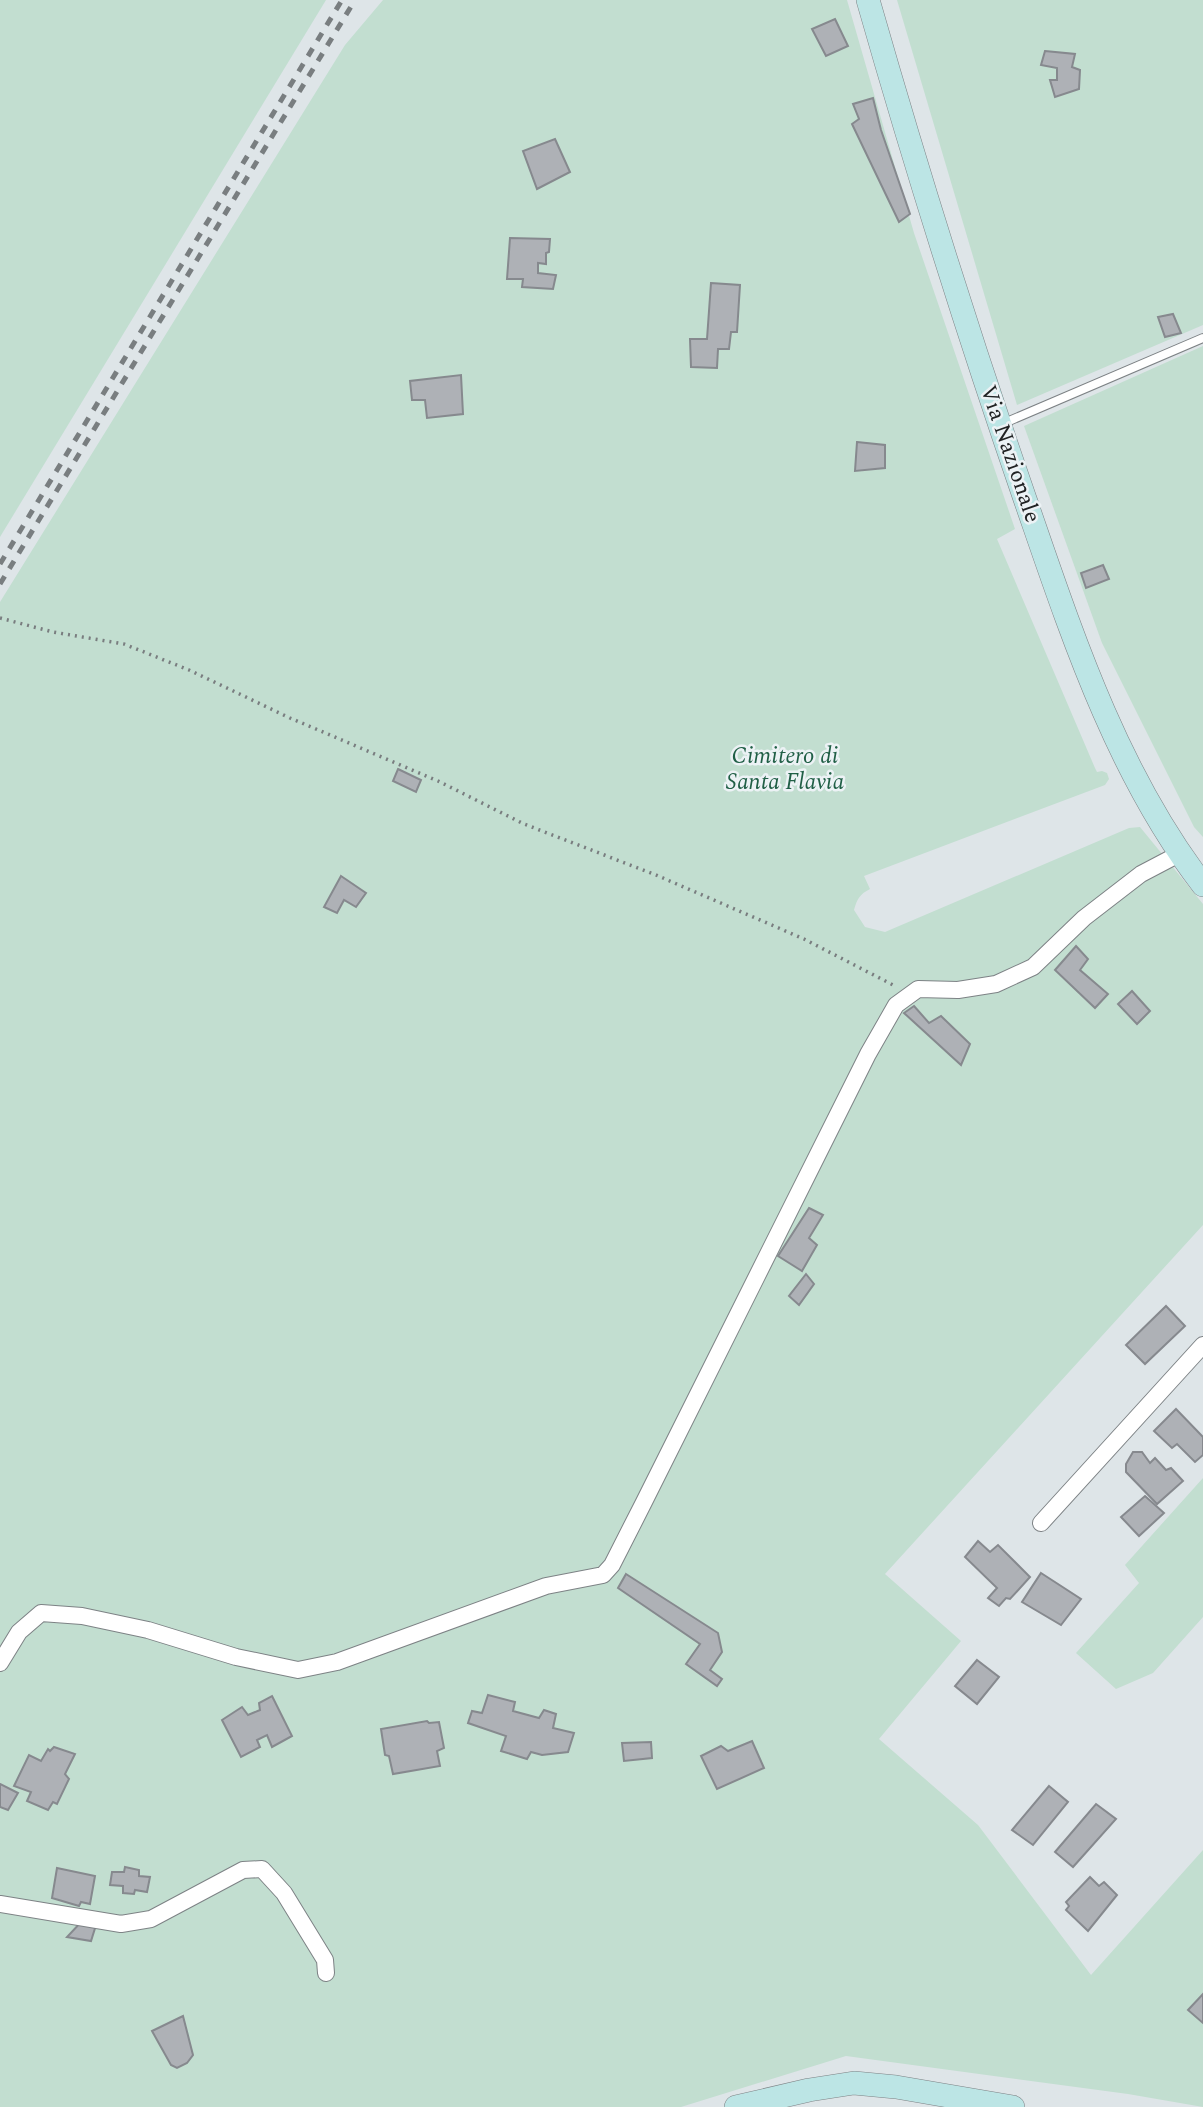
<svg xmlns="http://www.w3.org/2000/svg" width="1203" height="2107" font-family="Spectral,serif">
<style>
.green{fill:#c2ded0}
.building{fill:#aeb1b6;stroke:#86898e;stroke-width:2}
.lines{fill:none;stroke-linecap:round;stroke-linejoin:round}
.lane-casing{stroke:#7d8285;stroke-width:10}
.street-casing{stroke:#7d8285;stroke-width:18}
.secondary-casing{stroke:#7d8285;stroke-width:24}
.path{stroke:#797d7f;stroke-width:3.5;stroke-dasharray:2 5;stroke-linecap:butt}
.lane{stroke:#fff;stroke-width:8}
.street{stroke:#fff;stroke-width:16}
.secondary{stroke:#bce5e5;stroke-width:23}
.rail{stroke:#797e80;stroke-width:5;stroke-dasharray:9 9;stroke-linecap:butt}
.labels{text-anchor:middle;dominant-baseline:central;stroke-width:5;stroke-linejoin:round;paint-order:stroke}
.street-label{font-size:23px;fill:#212324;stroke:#ecf2f5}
.park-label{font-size:23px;font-style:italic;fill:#205f46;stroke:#ecf2f5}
</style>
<rect width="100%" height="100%" fill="#dee5e8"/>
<g class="green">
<polygon points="0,0 326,0 0,537"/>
<path d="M383,0H847L914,233L1015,529L997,539L1095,768L1097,772L1102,771L1107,773L1109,779L1105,785L864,876L870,889C860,894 857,899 854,910L865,927L885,932L1129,828L1140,827L1203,904V1225L885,1574L961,1641L879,1739L978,1825L1091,1975L1203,1850V2107L1128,2094L846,2056L681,2107H0V602L345,45Z"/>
<polygon points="897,0 1203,0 1203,325 1017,405"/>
<polygon points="1203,346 1203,837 1194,827 1102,643 1024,426"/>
<polygon points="1203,1478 1203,1617 1153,1673 1116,1689 1076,1653 1139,1583 1125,1565"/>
</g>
<g class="building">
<polygon points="835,19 848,46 826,56 812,29"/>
<polygon points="1045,51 1075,54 1072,67 1080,70 1079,89 1055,97 1050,80 1057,80 1057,68 1041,65"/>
<polygon points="873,98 881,130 910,214 899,222 852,124 859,119 853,104"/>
<polygon points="555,139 570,172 537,189 523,151"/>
<polygon points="510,238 550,239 549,252 546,253 546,264 538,263 538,273 556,275 553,289 522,287 523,279 507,279"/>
<polygon points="711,283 740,285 737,332 731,332 729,349 718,349 717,368 691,367 690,339 707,339"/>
<polygon points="1173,314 1181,333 1165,337 1158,317"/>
<polygon points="461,375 463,414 427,418 425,400 412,400 410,381"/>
<polygon points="857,442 885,445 885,468 855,471"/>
<polygon points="1103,565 1109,579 1086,588 1081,573"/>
<polygon points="398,769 421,780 416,792 393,781"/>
<polygon points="341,876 366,893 356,907 344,900 337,913 324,907"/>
<polygon points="1076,946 1088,959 1080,970 1108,994 1095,1008 1055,970"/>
<polygon points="1132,991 1150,1011 1137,1024 1118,1004"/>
<polygon points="914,1006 929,1023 941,1016 970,1044 961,1065 904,1013"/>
<polygon points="809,1208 823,1215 809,1238 817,1245 802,1271 778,1256"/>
<polygon points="806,1274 814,1284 799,1305 789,1296"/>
<polygon points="1166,1306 1185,1326 1145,1364 1126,1345"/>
<polygon points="1176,1409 1203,1437 1203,1455 1195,1462 1177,1444 1172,1448 1154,1431"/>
<polygon points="1133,1452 1142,1452 1150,1463 1155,1458 1166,1470 1171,1468 1183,1481 1157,1504 1126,1472 1126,1464"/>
<polygon points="1145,1496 1164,1513 1139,1536 1121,1517"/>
<polygon points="978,1541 990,1552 998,1545 1030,1577 1010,1599 1006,1598 999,1606 988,1598 997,1588 965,1557"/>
<polygon points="1041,1573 1081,1599 1061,1625 1022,1602"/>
<polygon points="626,1574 718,1633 722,1652 710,1670 722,1679 717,1686 686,1664 700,1644 618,1588"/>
<polygon points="977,1660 999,1677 977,1704 955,1686"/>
<polygon points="488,1695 515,1702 513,1711 539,1718 544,1710 556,1714 553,1728 574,1733 568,1752 542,1755 531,1752 527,1759 501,1751 506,1736 468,1723 472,1711 482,1713"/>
<polygon points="272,1696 292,1736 272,1747 267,1735 257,1740 260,1747 241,1757 222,1720 242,1707 248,1715 260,1710 259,1703"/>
<polygon points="427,1721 429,1723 439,1722 444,1748 437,1751 440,1766 393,1774 389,1756 385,1755 381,1729"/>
<polygon points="752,1741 764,1768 717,1789 701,1756 721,1746 728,1751"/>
<polygon points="651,1742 652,1758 624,1761 622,1743"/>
<polygon points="54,1747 75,1754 65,1774 69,1779 57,1804 53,1802 48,1810 27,1801 31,1792 14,1786 29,1755 41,1761 48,1749 50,1751"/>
<polygon points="0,1784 18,1793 8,1810 0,1807"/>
<polygon points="1049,1786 1068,1802 1033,1845 1012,1830"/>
<polygon points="1096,1804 1116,1819 1073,1867 1055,1852"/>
<polygon points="125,1867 139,1870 139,1876 150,1877 147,1892 135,1890 134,1894 123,1893 123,1886 110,1885 112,1872 124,1872"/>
<polygon points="57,1868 95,1876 90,1904 81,1902 79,1906 52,1898"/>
<polygon points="1090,1877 1099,1886 1104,1882 1117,1895 1088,1931 1066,1910 1069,1906 1066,1902"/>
<polygon points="83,1920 96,1925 91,1941 67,1937"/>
<polygon points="1203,1994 1203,2023 1188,2010"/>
<polygon points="183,2016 193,2055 187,2063 177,2068 171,2065 152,2031"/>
</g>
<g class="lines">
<defs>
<polyline id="lane" points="1002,424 1203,338"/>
<g id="street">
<polyline points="1041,1523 1203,1345"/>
<polyline points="0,1663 19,1632 41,1613 82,1616 148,1630 236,1657 298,1670 337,1662 546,1586 603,1575 612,1565 644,1502 868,1054 896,1005 918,989 958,990 996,984 1033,967 1084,918 1141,874 1181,853"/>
<polyline points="0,1904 121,1924 151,1919 243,1870 262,1869 284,1893 325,1960 326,1973"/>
</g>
<g id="secondary">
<path d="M868,0C916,168 968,334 1025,499C1071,632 1116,772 1203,885"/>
<polyline points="736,2107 809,2090 854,2083 896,2087 1013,2107"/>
</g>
</defs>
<use href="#lane" class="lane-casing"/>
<use href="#street" class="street-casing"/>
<use href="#secondary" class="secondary-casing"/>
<polyline class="path" points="0,618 53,632 124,644 189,670 290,718 438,781 524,824 656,875 804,939 895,986"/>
<use href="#lane" class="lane"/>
<use href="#street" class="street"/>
<use href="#secondary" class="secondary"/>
<g class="rail">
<polyline points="0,564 342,0"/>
<polyline points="0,584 355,0"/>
</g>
</g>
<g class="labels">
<g class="street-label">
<text transform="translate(1010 454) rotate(71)">Via Nazionale</text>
</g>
<g class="park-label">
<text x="785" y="756">Cimitero di<tspan x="785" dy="26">Santa Flavia</tspan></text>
</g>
</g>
</svg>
